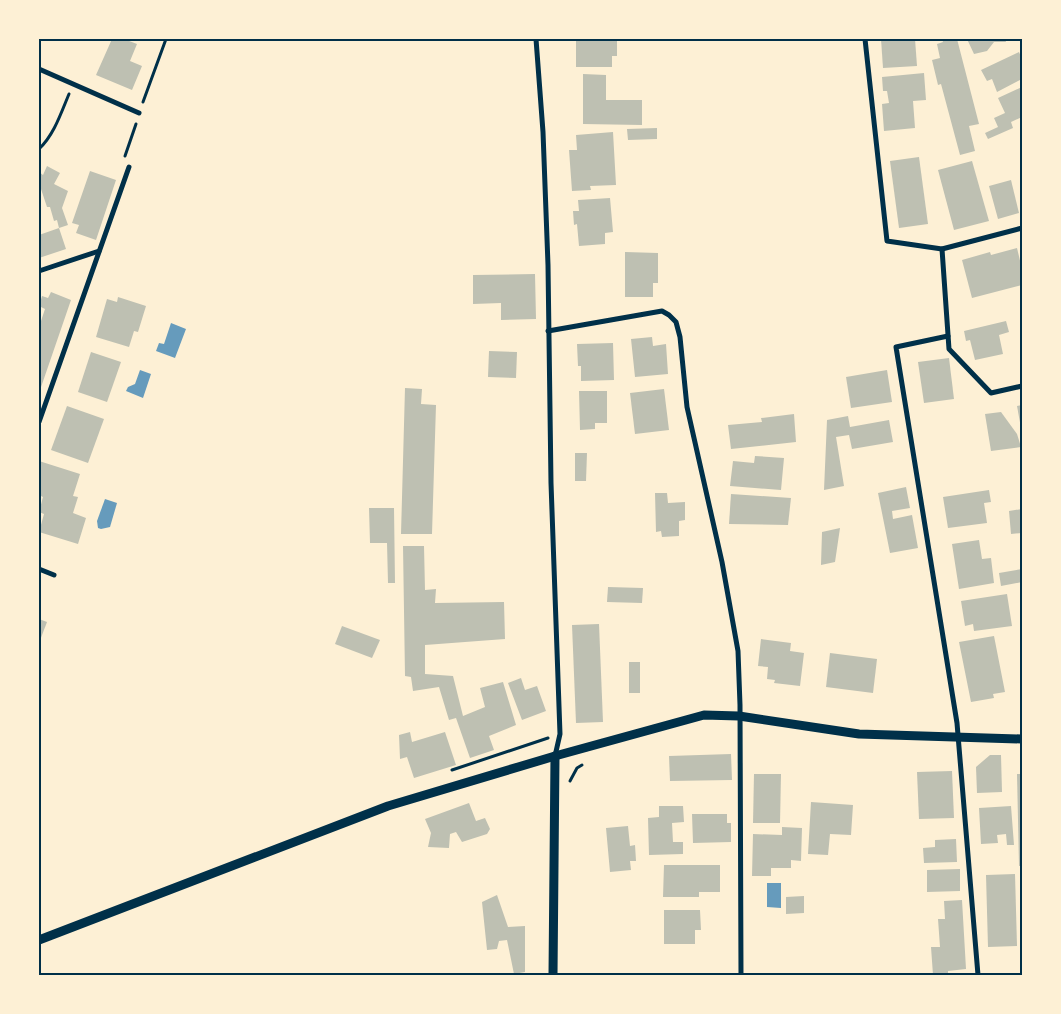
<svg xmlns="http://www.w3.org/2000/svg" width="1061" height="1014" font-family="Overpass,sans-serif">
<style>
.water{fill:#669bbc}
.building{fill:#bec0b2}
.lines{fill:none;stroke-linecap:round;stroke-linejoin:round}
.path{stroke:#003049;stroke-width:3}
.minor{stroke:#003049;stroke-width:5}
.tertiary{stroke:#003049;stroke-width:9}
.neatline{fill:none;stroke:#003049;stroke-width:2}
</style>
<rect width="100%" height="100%" fill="#fdf0d5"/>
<g class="water">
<polygon points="171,323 186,329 175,358 156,351 159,343 164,344"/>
<polygon points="140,370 151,374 143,398 126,391 128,387 135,384"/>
<polygon points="105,499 117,503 110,527 101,529 98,528 97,521"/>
<polygon points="767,883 781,883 781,908 767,907"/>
</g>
<g class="building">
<polygon points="112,39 124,39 137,44 130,61 142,66 132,90 96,75"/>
<polygon points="591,39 617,39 617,56 612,56 612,67 576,67 576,41 591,41"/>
<polygon points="881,39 915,39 917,66 883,68"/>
<polygon points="942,39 957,39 979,124 969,126 975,151 960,155 941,84 938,85 932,60 940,58 937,44 943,42"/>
<polygon points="967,39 1005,39 1006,42 994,42 987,51 974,54"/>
<polygon points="1019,52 1022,59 1022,79 997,92 992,79 987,81 981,70"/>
<polygon points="924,73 926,100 913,101 915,128 884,131 882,104 889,103 887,91 883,91 882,77"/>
<polygon points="583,74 606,75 606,100 642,100 642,125 583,124"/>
<polygon points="1022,87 1022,117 1011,122 1013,128 988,139 985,133 998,127 994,118 1005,113 998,98"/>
<polygon points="657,128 657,139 628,140 627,129"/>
<polygon points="613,132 616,185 590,186 591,190 572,191 569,150 577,150 576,135"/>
<polygon points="919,157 928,224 899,228 890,161"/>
<polygon points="972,161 989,221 954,230 938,170"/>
<polygon points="47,166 60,173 54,184 68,191 62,208 68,225 59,228 66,249 39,258 39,235 59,228 57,220 54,221 50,207 47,207 40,186 39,186 39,172 43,175"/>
<polygon points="90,171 116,180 96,240 76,233 79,225 72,223"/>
<polygon points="1011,180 1019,213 998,219 989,186"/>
<polygon points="610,198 613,232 605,233 605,244 579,246 577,224 574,225 573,211 579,211 578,200"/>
<polygon points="1017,248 1022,269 1022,285 972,298 962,260 990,252 991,255"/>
<polygon points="625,252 658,253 658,283 653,283 653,297 625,297"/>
<polygon points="535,274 536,319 501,320 501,303 473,304 473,275"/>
<polygon points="51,292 71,300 39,393 39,327 45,309 39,306 42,296 48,298"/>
<polygon points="118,297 146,306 138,332 134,331 129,347 96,337 107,299 117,302"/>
<polygon points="1006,321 1009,332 999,335 1003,354 975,360 970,340 966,341 964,331"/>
<polygon points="652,337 653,346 666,344 668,374 635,377 631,339"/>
<polygon points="613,343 614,380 581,381 581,366 578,366 577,344"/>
<polygon points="489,351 517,352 516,378 488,377"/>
<polygon points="91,352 121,362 107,402 78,392"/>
<polygon points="949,358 954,399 924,403 918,362"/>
<polygon points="887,370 892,402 851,408 846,377"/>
<polygon points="405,388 422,389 421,404 436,405 432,534 401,534"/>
<polygon points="664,389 669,430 635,434 630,393"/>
<polygon points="579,391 607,391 607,423 595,423 595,429 580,430"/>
<polygon points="1022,405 1022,428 1021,428 1017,406"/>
<polygon points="67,406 104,419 88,463 51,450"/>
<polygon points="1001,412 1017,434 1021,447 991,451 985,414"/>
<polygon points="794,414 796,442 731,449 728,425 762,422 761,418"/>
<polygon points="848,416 850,427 889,420 893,442 852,449 849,435 836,437 844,486 824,490 827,420"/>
<polygon points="575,453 587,453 586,481 575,481"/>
<polygon points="755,456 784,458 781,490 730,486 733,461 754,463"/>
<polygon points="39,461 80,474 73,496 78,497 73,513 86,518 78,544 39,532 44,514 39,512 43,497 39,495"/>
<polygon points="906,487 910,508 892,511 893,519 912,515 918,548 890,553 878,493"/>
<polygon points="989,490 991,502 984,503 987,523 948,528 943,497"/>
<polygon points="655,493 667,493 668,503 685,502 685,520 679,521 679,536 662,537 661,531 656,532"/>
<polygon points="731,494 791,498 788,525 729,524"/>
<polygon points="369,508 394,508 395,583 388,583 387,543 370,543"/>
<polygon points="1022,509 1022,533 1011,534 1009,511"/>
<polygon points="840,528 835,562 821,565 822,532"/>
<polygon points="979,540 982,559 991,558 994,583 959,589 952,544"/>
<polygon points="403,546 424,546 425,590 436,589 435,603 504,602 505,639 425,645 425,674 453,676 463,716 485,707 480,688 503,682 516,725 489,736 494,750 470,758 456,718 449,720 439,687 413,691 411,677 405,676"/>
<polygon points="1022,569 1022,582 1001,586 999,573"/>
<polygon points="608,587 643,588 642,603 607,602"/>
<polygon points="1007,594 1012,626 974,631 973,624 965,626 961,601"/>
<polygon points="39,619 47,622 39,643"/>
<polygon points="599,624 603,722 576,723 572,625"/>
<polygon points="342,626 380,640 372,658 335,644"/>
<polygon points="994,636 1005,692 993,694 994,698 971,702 959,642"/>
<polygon points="761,639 791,643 790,651 804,653 800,686 774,683 775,680 767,679 768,667 758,666"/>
<polygon points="830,653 877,659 873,693 826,687"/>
<rect x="629" y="662" width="11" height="31"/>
<polygon points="521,678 525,690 537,686 546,711 522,720 508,683"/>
<polygon points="410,732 412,742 445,732 456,765 414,778 407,757 400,759 399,735"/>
<polygon points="731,754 732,780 670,781 669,756"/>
<polygon points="990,755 1001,755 1002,792 977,793 976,767"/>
<polygon points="952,771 954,818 919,819 917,772"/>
<polygon points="754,774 781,774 780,823 753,823"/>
<polygon points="1017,774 1022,774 1022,866 1019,866"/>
<polygon points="811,802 853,805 851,835 830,834 828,855 808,854"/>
<polygon points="469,803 476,821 485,818 490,829 487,834 462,842 456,832 450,834 449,848 428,847 431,833 425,819"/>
<polygon points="659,806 683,806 684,822 672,823 673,842 683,842 683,854 649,855 648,818 659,817"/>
<polygon points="1011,806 1014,845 1007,845 1006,834 997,835 998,843 981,844 979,808"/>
<polygon points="692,814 727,814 727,823 731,823 731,842 693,843"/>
<polygon points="628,826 630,846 635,845 636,861 630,861 631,870 610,872 606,828"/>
<polygon points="782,827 802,828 801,861 791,860 791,868 771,868 771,876 752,876 753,834 782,835"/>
<polygon points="956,839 957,862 924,863 923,848 935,847 935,840"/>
<polygon points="664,865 720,865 720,892 699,892 699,897 663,897"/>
<polygon points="960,869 960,891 927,892 927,870"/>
<polygon points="1015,874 1017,946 988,947 986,875"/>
<polygon points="497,895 508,927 525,926 525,972 514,974 507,940 499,941 497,949 487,950 482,902"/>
<polygon points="804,896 804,913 786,914 786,897"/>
<polygon points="962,900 966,969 948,971 948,975 933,975 931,947 940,947 938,919 945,919 944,901"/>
<polygon points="664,910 700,910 701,930 695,930 695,944 664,944"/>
</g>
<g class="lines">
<g class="path">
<polyline points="143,102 166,39"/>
<path d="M39,149C54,135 61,113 69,94"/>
<polyline points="125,156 136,124"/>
<polyline points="452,770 548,738"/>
<polyline points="570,781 577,768 582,765"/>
</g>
<g class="minor">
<polyline points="536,39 543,132 548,265 551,483 560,734 555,756"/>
<polyline points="865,39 887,241 942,249 1022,228"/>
<polyline points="39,69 139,113"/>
<polyline points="942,249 949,349 991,393 1022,386"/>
<polyline points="39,271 99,251"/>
<polyline points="548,331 662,311 669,315 676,322 680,337 687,407 722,562 738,651 740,705 741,975"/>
<polyline points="948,336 896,347 957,723 978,975"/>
<polyline points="39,422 129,167"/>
<polyline points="39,569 54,575"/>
</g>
<g class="tertiary">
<polyline points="39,940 388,806 555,756 704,715 739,716 859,734 1022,739"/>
<polyline points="553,975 555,756"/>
</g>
</g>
<rect width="1061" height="1014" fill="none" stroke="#fdf0d5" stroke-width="80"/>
<rect x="40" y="40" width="981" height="934" class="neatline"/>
</svg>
